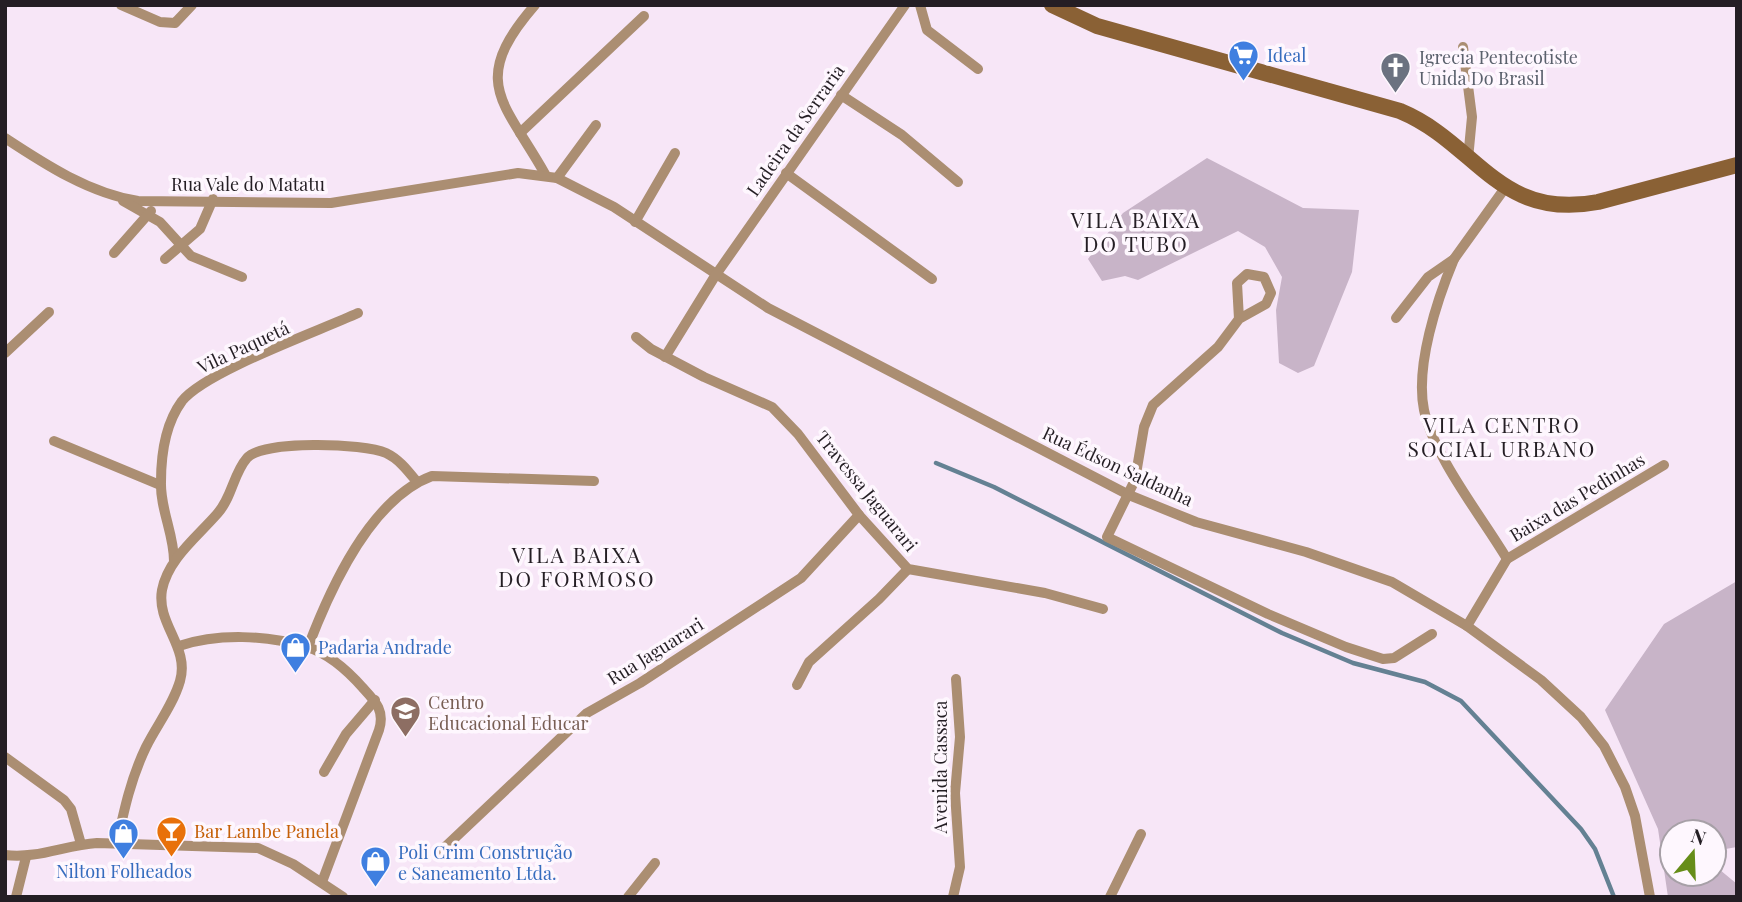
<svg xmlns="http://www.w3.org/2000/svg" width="1742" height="902" font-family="'Playfair Display',serif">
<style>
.green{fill:#c8b4c8}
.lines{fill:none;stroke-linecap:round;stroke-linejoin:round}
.stream{stroke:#648193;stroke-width:4.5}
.street{stroke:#ab8e72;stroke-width:10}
.secondary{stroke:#8a6135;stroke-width:16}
.labels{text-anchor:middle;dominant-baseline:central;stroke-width:7;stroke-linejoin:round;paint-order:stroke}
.shop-label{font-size:18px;fill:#366cbe;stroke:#fef7fe;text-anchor:start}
.worship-label{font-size:18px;fill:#5b616d;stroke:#fef7fe;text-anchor:start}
.street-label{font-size:18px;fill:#241e24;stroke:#fef7fe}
.education-label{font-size:18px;fill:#785e54;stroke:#fef7fe;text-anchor:start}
.food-label{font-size:18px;fill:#c56008;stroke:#fef7fe;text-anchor:start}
.quarter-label{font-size:21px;letter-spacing:2px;fill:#241e24;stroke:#fef7fe}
</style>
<rect width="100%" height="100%" fill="#f7e6f7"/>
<g class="green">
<polygon points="1207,158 1303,208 1359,210 1352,272 1314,366 1298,373 1279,363 1276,310 1282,277 1265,247 1238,231 1138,280 1125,276 1102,281 1088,259 1123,213"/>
<polygon points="1737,581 1737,847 1714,851 1714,832 1672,832 1672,874 1714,874 1714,865 1737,884 1737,897 1668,897 1658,829 1605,710 1664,624"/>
</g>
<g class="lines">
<polyline class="stream" points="936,463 994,487 1282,633 1353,663 1425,682 1461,701 1581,829 1595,849 1614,897"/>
<g class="street">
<polyline points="121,5 160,22 175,23 192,5"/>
<path d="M535,5C468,82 504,101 545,174"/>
<polyline points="920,5 927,30 978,69"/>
<polyline points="1463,47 1472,117 1468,159"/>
<polyline points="841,95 902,135 958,182"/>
<polyline points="520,133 644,16"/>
<path d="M5,138C46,165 89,193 138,201L331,203L518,173L557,178L614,207L768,308L1129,495L1196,522L1306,552L1392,582L1467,626L1541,680L1581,717L1604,746L1625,787L1635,816L1650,897"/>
<polyline points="786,173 932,279"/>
<polyline points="557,178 596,125"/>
<polyline points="123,201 160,222 191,256 242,277"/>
<polyline points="635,222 675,153"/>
<polyline points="114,253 151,211"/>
<polyline points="165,259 200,229 213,199"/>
<path d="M1454,259C1437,300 1415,366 1424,410C1434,457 1482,517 1507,559"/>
<polyline points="1396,318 1428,277 1454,259 1505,188"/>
<polyline points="1239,319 1237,283 1247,274 1264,277 1271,293 1266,304 1239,319 1218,347 1153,405 1144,427 1135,480 1107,537 1268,614 1346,647 1383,659 1394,658 1432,634"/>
<polyline points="636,337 651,349 704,377 772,407 798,434 859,515 908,569 1045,593 1103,609"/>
<polyline points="5,353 49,312"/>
<polyline points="665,357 715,276 905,5"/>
<polyline points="54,441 160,485"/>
<path d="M174,561C174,534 160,509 161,482C161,454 165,424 182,401C206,371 319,331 358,313"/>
<polyline points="1467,626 1507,559 1664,465"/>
<path d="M179,646C218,633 267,635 307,647C330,654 348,671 363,688C376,702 385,711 379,730L322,882"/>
<path d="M308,647C330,589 370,499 432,476L594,481"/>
<polyline points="797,685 809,662 879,599 908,569"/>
<polyline points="5,757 64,800 71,809 81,844"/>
<polyline points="324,772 346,734 375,700"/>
<path d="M117,843C124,810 131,778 146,747C157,725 173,705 180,681C190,647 156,624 162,590C168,559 197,537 217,514C232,498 233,474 247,458C262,440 364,443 386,453C399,459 408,471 417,482"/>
<polyline points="442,850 587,713 640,683 801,578 859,515"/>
<path d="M5,855C38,859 65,845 97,843L258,848L293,864L343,897"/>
<polyline points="16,897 26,857"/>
<polyline points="628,897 655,863"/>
<polyline points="953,897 960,867 955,793 960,737 956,679"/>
<polyline points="1110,897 1141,834"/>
</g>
<path class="secondary" d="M1052,5L1097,26L1400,111C1477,143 1498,221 1598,202L1737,165"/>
</g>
<defs>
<symbol id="supermarket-pin" viewBox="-11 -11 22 30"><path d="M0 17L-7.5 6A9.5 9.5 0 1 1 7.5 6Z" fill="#3f7fe0" stroke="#fef7fe"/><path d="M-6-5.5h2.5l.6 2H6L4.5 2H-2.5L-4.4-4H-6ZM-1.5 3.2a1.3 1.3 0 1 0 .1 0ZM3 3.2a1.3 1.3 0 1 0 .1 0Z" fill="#fff"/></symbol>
<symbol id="church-pin" viewBox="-11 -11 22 30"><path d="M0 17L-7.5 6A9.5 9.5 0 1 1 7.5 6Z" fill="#6b7280" stroke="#fef7fe"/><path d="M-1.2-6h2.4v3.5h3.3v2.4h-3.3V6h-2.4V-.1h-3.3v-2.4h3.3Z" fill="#fff"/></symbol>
<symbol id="shop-pin" viewBox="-11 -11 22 30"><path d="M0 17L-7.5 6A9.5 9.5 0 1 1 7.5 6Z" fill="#3f7fe0" stroke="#fef7fe"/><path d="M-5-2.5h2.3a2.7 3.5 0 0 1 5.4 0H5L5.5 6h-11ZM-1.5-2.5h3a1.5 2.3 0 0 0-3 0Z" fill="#fff"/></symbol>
<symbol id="school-pin" viewBox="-11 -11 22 30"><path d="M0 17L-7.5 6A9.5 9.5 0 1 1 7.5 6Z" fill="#8d6e63" stroke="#fef7fe"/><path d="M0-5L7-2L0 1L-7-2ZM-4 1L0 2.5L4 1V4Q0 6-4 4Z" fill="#fff"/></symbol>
<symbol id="bar-pin" viewBox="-11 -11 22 30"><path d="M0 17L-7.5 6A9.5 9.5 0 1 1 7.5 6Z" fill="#e8710a" stroke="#fef7fe"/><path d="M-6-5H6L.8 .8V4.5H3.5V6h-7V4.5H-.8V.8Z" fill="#fff"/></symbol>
</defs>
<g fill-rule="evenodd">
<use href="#supermarket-pin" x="1226" y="38" width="35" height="47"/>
<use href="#church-pin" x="1378" y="50" width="35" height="47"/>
<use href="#shop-pin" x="278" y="630" width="35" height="47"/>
<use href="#school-pin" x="388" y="694" width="35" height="47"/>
<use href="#bar-pin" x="154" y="814" width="35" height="47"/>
<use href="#shop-pin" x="106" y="816" width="35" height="47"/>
<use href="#shop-pin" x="358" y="844" width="35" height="47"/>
</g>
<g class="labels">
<g class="shop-label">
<text x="1267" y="55">Ideal</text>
<text x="318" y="647">Padaria Andrade</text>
<text x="398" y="852">Poli Crim Construção<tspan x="398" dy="21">e Saneamento Ltda.</tspan></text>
<text x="124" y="871" text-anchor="middle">Nilton Folheados</text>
</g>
<g class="worship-label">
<text x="1419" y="57">Igrecia Pentecotiste<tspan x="1419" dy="21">Unida Do Brasil</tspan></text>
</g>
<g class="street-label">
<text transform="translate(795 130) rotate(-55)">Ladeira da Serraria</text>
<text x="248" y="184">Rua Vale do Matatu</text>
<text transform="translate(243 347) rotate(-25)">Vila Paquetá</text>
<text transform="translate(1118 466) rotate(25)">Rua Édson Saldanha</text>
<text transform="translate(867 491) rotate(51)">Travessa Jaguarari</text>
<text transform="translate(1577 497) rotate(-31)">Baixa das Pedinhas</text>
<text transform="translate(655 651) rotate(-32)">Rua Jaguarari</text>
<text transform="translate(940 767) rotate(-90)">Avenida Cassaca</text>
</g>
<g class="education-label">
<text x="428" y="702">Centro<tspan x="428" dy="21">Educacional Educar</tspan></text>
</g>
<g class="food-label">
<text x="194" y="831">Bar Lambe Panela</text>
</g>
<g class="quarter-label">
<text x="1136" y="219">VILA BAIXA<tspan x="1136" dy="24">DO TUBO</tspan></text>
<text x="1502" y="424">VILA CENTRO<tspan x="1502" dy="24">SOCIAL URBANO</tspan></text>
<text x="577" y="554">VILA BAIXA<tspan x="577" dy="24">DO FORMOSO</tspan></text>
</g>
</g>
<rect width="1742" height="902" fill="none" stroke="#241e24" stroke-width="14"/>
<g transform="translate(1693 853) rotate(19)"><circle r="33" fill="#fef7fe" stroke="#a7a0a7" stroke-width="2"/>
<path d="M0-5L12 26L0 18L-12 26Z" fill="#668d19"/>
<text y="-10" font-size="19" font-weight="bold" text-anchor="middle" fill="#241e24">N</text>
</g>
</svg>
